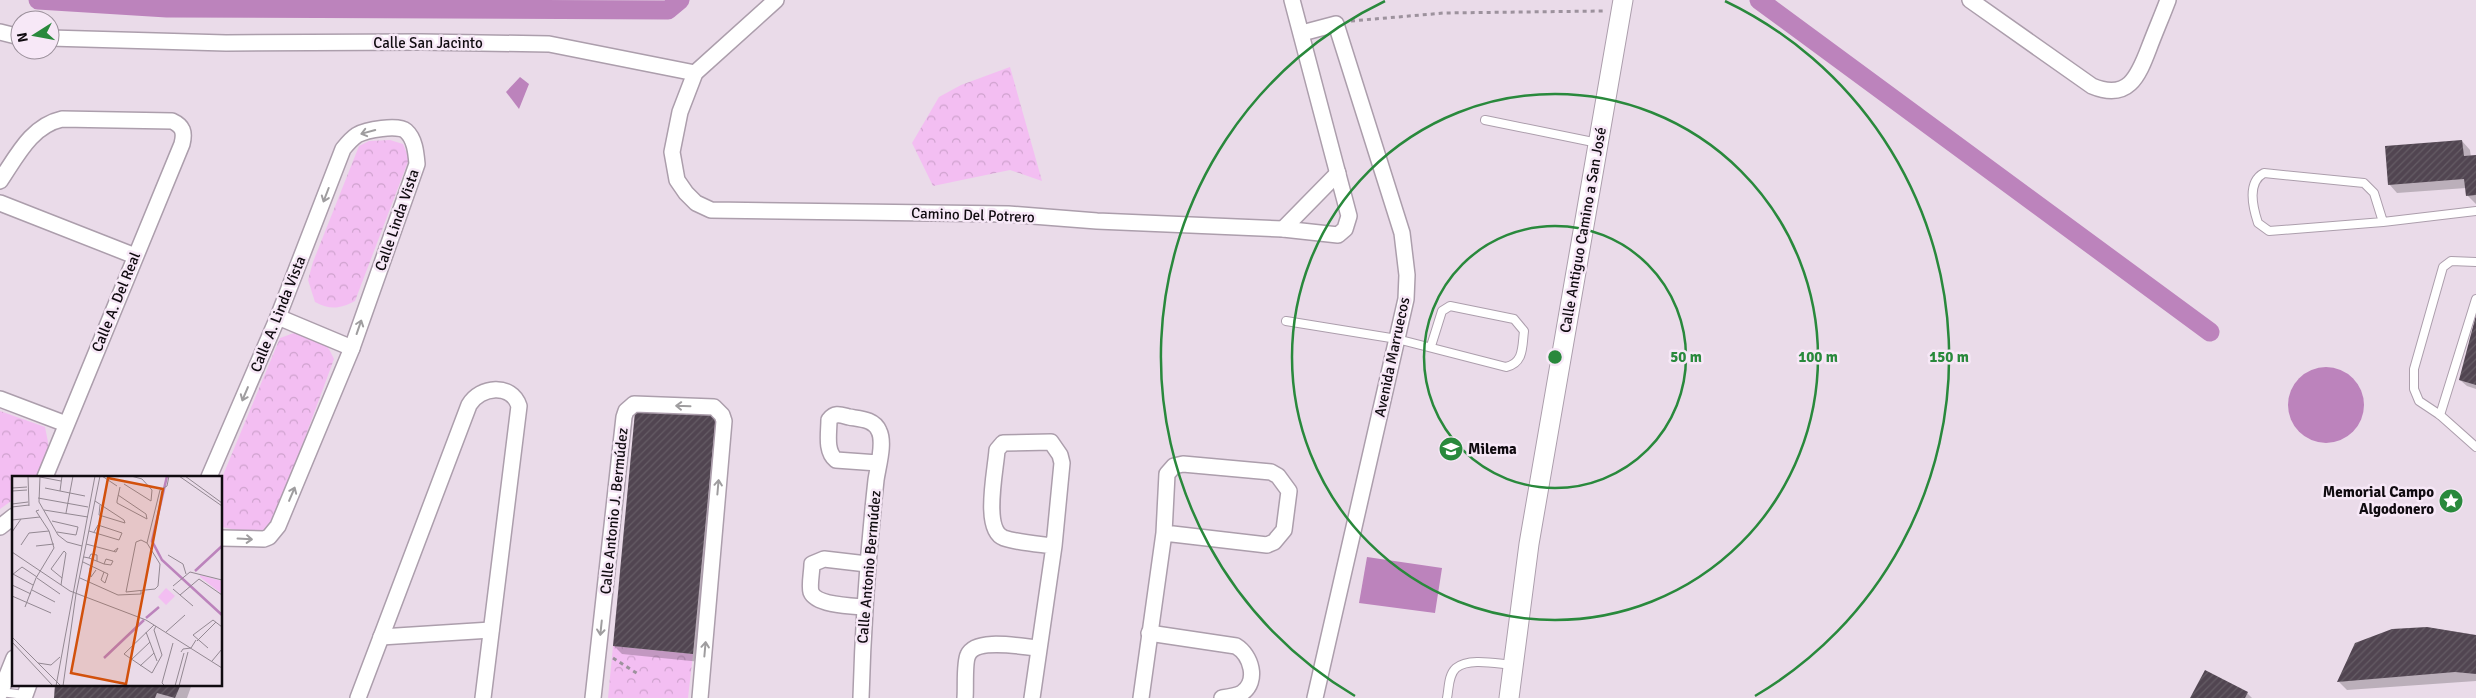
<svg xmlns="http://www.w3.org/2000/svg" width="2476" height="698" font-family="Signika,sans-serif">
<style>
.forest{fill:url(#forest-crowns)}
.water{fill:#bc83bc}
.shadow{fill:#0003}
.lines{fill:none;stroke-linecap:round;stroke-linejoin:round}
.canal{stroke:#bc83bc;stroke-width:19}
.building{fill:url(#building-hatch)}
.service-casing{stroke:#ac9eac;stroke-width:10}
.minor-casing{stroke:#ac9eac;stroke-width:18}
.tertiary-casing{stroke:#ac9eac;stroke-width:21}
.path{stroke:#9d929d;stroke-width:3;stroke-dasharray:4 4;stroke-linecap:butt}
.service{stroke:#fff;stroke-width:8}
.minor{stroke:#fff;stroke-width:15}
.tertiary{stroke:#fff;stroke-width:19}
.oneway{stroke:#9f9d9f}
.ring{fill:none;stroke:#29893c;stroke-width:2.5}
.labels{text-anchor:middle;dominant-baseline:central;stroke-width:5;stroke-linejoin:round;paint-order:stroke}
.street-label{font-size:15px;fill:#100b10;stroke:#f7e8f7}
.poi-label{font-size:15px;font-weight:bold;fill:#100b10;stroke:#f7e8f7;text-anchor:start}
.inset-river{fill:none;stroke:#bc83bc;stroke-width:2.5}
.inset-road{fill:none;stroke:#938892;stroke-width:1}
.view{fill:#d2510c;fill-opacity:0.15;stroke:#d2510c;stroke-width:2.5}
.inset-edge{fill:none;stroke:#100b10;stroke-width:2.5}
.centre{fill:#29893c;stroke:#f7e8f7;stroke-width:2.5}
.ring-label{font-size:15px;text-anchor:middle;font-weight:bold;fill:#29893c;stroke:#f7e8f7;stroke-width:5;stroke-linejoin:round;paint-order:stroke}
</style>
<defs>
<pattern id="forest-crowns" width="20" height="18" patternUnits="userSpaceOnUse" patternTransform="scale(1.25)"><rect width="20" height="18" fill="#f3bef2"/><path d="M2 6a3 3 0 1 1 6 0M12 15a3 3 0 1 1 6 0" fill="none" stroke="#cfa2ce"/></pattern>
<pattern id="building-hatch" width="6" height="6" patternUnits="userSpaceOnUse" patternTransform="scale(1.25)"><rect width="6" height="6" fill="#514551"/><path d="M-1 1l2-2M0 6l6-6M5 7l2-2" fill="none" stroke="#655c65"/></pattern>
</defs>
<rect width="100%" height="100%" fill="#eadbe9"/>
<g class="forest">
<polygon points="1010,67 1042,181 1010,170 933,186 912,143 939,97 961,85"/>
<path d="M390,140L403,144L409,159L355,301C340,309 330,310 315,302L308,280L313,262L359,146L369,141Z"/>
<path d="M294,333C319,335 323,336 334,359L272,527C256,534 239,531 222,527L221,480L280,338Z"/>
<polygon points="0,411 45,427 49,447 36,477 14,477 14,499 0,509"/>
<polygon points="613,646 693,654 688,698 608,698"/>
</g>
<g class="water">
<polygon points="520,77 529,84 519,109 506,92"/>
<circle cx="2326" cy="405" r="38"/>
<polygon points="1367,557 1442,568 1435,613 1359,603"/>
</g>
<g class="shadow">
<polygon points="2462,141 2470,150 2471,157 2476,156 2476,204 2467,195 2466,188 2397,193 2389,184"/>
<polygon points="2476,318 2476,389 2467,386 2460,380"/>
<polygon points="715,415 724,423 701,662 622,654 614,646"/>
<polygon points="2476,636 2476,681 2347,690 2339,682"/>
<polygon points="2205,671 2247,693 2252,698 2192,698"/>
<polygon points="56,684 192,684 187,698 55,698"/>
</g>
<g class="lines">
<g class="canal">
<polyline points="38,0 167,8 668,10 680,0"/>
<polyline points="1759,0 2210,332"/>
</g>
</g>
<g class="building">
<polygon points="2462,140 2464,156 2476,155 2476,195 2466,196 2464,179 2388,185 2385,146"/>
<polygon points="2476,315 2476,385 2459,380"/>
<polygon points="635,412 716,414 693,654 613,646"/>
<polygon points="2427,627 2476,635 2476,674 2455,672 2337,682 2355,643 2392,629"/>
<polygon points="2205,670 2248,692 2245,698 2190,698"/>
<polygon points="55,684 181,684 175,698 157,693 155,698 54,698"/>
</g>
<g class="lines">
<defs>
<g id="service">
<polyline points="1485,120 1598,143"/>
<path d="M2383,222L2374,193L2364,183L2264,173C2247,182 2253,208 2258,223L2269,231L2383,222L2476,211"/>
<polyline points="2476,262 2451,261 2443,267 2414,369 2414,389 2419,401 2440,415 2476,447"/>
<path d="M1286,321L1397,339L1506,367C1524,363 1522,347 1524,331L1514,319L1450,306L1442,311L1431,346"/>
<polyline points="2440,415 2476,299"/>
<polyline points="0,692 25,695"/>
<path d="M1447,698C1449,689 1448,675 1456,668C1469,657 1498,664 1513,665"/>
</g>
<g id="minor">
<polyline points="776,0 695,73 680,112 672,152 677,180 686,193 696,203 711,210 1008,214 1097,221 1283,229 1338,235 1345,229 1349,216 1292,0"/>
<path d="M1970,0L2092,86C2128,101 2138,77 2149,48C2155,32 2162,16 2168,0"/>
<polyline points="0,32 20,37"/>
<polyline points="1302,33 1336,24 1402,233 1407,275 1406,299 1315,698"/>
<polyline points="50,38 226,43 421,42 549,44 695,73"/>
<path d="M0,181C17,156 31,126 62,119L172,121C183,126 185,132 182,144L45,477"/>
<polyline points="0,203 135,256"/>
<polyline points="1283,229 1338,173"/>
<polyline points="278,317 352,348"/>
<polyline points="0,399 66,424"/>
<path d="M209,477L278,317L343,149C347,144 351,139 357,135C366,130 398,124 406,131C415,139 416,153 417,164L352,348L278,526L269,537L264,539L221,538"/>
<polyline points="0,527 14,516"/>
<path d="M864,607C851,606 816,605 811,592C809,585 812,572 812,564L824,559L867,564"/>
<path d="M1149,633L1236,646C1251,655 1259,681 1242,693C1236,696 1229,697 1222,698"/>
<polyline points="381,637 491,630"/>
<polyline points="0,693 14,658"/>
<polyline points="24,698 29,684"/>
<path d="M358,698L469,405C480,386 512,383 519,406L483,698"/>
<polyline points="593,698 624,417 626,411 634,404 714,407 722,415 724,421 700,698"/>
<path d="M861,698C863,625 868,553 876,480C878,466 885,443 879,431C874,419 860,419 849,417C841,415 835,412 829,420C829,433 825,451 836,460L878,463"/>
<path d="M965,698C966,688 964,663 968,655C976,637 1022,647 1038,648"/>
<path d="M1032,698L1054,546L1062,463L1060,455L1051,442L1003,443L997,450C996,469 982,530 1004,538C1019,543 1039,544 1054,546"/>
<polyline points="1141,698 1164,533 1167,474 1174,466 1183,464 1271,472 1278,476 1289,491 1284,530 1274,542 1267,545 1164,533"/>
</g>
<polyline id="tertiary" points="1509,698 1529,544 1623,0"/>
</defs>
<use href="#service" class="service-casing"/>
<use href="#minor" class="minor-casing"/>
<use href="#tertiary" class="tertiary-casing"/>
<g class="path">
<polyline points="1351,21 1444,13 1604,11"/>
<polyline points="613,658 638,674"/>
</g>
<use href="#service" class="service"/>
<use href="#minor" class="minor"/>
<use href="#tertiary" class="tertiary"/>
</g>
<defs><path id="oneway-shaft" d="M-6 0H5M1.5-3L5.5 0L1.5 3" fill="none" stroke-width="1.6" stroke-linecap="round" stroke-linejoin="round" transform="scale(1.25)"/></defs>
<g class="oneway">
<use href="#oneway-shaft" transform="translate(368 132) rotate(165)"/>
<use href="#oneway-shaft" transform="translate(326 195) rotate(111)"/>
<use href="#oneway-shaft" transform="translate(359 327) rotate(-71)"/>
<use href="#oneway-shaft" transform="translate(245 394) rotate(113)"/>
<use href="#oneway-shaft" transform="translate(683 406) rotate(-178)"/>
<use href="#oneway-shaft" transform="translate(718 487) rotate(-85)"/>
<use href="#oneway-shaft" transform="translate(292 494) rotate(-67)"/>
<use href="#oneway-shaft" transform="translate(245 539) rotate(3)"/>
<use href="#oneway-shaft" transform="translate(601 628) rotate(96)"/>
<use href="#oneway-shaft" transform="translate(705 649) rotate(-85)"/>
</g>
<g class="ring">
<circle cx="1555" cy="357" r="131"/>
<circle cx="1555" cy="357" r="263"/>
<path d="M1355 696A394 394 0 0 1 1385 1M1725 1A394 394 0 0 1 1755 696"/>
</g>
<defs>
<symbol id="school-disc" viewBox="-11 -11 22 22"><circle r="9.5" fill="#29893c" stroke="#f7e8f7"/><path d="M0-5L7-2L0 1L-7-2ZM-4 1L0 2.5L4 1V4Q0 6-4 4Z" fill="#fff"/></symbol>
<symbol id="sight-disc" viewBox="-11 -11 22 22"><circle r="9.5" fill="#29893c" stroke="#f7e8f7"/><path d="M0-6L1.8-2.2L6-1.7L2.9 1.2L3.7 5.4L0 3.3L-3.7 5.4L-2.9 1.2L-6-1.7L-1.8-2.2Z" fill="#fff"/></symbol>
</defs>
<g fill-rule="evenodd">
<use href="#school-disc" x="1437" y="435" width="28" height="28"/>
<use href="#sight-disc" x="2437" y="487" width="28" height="28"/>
</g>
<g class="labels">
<g class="street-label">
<text x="428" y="43">Calle San Jacinto</text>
<text transform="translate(973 215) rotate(2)">Camino Del Potrero</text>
<text transform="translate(397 220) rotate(-71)">Calle Linda Vista</text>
<text transform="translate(1583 230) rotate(-80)">Calle Antiguo Camino a San José</text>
<text transform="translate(116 302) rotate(-68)">Calle A. Del Real</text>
<text transform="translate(278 314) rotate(-68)">Calle A. Linda Vista</text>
<text transform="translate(1392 357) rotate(-78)">Avenida Marruecos</text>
<text transform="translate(614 511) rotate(-84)">Calle Antonio J. Bermúdez</text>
<text transform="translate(869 567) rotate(-85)">Calle Antonio Bermúdez</text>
</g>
<g class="poi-label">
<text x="1468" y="449">Milema</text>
<text x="2434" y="492" text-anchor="end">Memorial Campo<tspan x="2434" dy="17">Algodonero</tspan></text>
</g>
</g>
<g transform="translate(12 476)">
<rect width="210" height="210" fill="#eadbe9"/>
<path d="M188,99L210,105V118L188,101ZM154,112L163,120L154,129L146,121Z" fill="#f3bef2"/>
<path class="inset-river" d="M155,0L140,65L150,84L210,139M183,95L210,70M134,142L147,131M92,182L132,144"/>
<path class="inset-road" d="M16,0L17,30M28,0L27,26L46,59L55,66L70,70M90,0L105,10M167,0L210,30M173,0L210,27M28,1L49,5M112,8L139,25L140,14L130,3L119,0M0,12L15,11M33,12L73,20M0,15L15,14M48,15L50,0M106,19L134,38L135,43L105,27V25L108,11M26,22L76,31M83,25L112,44L113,47L87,39L88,29M0,28L16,26M0,31L17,29M32,34L76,41M54,37L61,0M0,44L28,41M40,45L66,51L64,59L45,56M77,55L107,64L110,57L86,49L82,56M0,56L9,43M129,64L135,67L148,88L146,110L143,113L114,116L124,66ZM135,67L148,14L155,10L157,0M74,68L104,76L106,72L102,75M9,69L17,57L37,55M24,70L42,68M0,76L58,115L134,144L210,192M156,79L171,88L174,98M72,81L77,82L92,88L99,89L101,85L94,83L92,88M77,82L79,78L85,79V85M71,86L96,98L93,107L89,104L92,96M78,92L79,101L84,94M1,98L21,109M0,99L10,91L25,101M25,102L48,118M68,102L106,119L129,118V115M0,109L19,118M49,109L50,102L54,77L52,75L39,93L50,102M161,110L178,96L210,104M161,113L181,130M20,114L43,126M168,119L187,103L210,119M0,120L39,137M13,131L24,102L42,72L37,55L24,35L27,34M142,149L112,178L140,197L150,179L142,154L144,150M134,156L145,185M154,156L173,139M0,161L49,210M185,165L204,146M0,166L41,210M196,172L181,159L201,144L210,151M169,176L171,173L179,172L184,164M119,184L138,166M200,185L210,173M26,187L39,189L48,181M128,190L142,177M44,210L83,0M51,210L64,118L88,0M153,210L150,207L161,167M163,210L172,177M167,210L176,176"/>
<path class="view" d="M96,2L151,13L114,208L59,197Z"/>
<rect width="210" height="210" class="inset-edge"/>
</g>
<circle cx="1555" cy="357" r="8" class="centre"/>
<g class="ring-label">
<text x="1686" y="362">50 m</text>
<text x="1818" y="362">100 m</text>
<text x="1949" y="362">150 m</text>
</g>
<g transform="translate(35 35) rotate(259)"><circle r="24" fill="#f7e8f7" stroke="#9b909b"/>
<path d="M0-4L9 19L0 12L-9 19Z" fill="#29893c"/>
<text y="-8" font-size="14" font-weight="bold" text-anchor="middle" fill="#100b10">N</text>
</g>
</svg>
